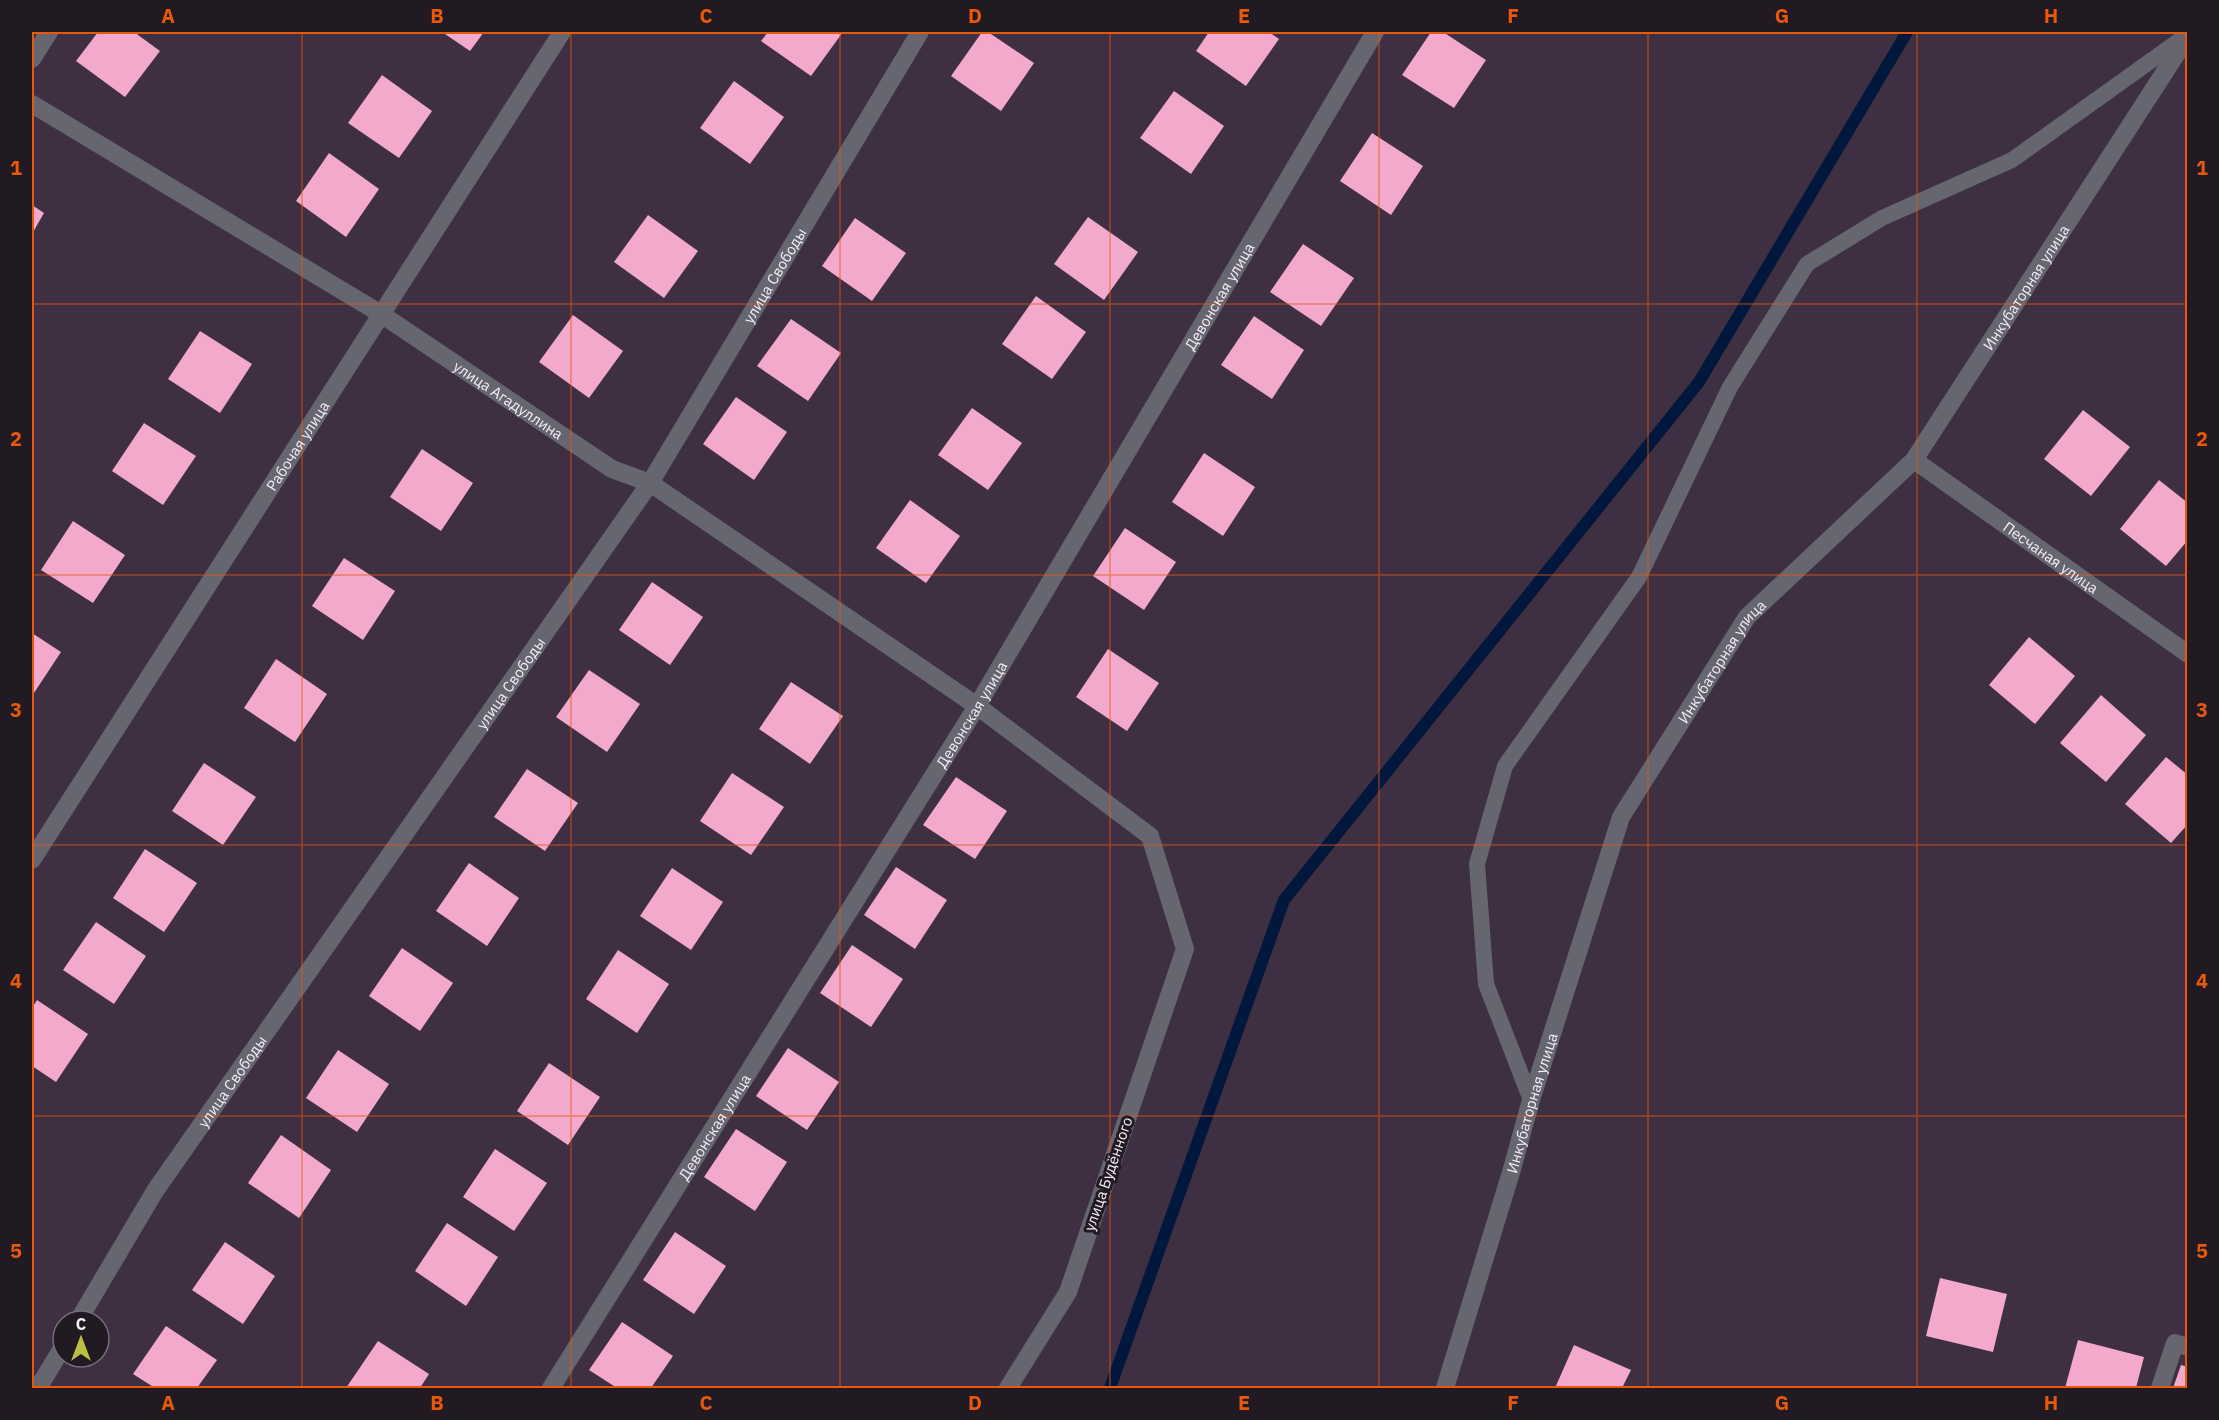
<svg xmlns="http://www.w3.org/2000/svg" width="2219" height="1420" font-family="'IBM Plex Sans',sans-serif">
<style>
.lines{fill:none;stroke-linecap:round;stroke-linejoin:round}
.stream{stroke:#01173c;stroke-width:12}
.building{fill:#f3a9cc}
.lane{stroke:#666671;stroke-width:16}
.street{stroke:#666671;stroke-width:18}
.grid{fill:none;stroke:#e8590c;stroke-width:1.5;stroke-opacity:0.55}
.labels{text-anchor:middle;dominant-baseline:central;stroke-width:6;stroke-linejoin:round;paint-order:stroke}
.street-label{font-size:15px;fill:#f6ecf8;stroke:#211a23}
.neatline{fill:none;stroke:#e8590c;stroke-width:2}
.grid-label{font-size:20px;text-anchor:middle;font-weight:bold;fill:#e8590c}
</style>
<rect width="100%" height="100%" fill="#3e2f42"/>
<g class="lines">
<polyline class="stream" points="1110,1388 1284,900 1699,382 1907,32"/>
</g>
<g class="building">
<polygon points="98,32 134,32 160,51 125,97 76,61"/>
<polygon points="442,32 484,32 470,51"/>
<polygon points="768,32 843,32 811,76 761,41"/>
<polygon points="982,32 988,32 1034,63 1001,111 951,76"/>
<polygon points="1209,32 1269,32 1279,39 1246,86 1196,51"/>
<polygon points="1431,32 1443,32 1486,60 1454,108 1402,75"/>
<polygon points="382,75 432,111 399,158 348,123"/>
<polygon points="734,81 784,117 750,164 700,128"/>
<polygon points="1174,91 1224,126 1191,174 1140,138"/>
<polygon points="1372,133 1423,166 1391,215 1340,181"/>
<polygon points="329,153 379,189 346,237 296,201"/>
<polygon points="32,205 44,213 32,234"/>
<polygon points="648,215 698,251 664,298 614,262"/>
<polygon points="1088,217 1138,252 1104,300 1054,264"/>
<polygon points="855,218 906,253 872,301 822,266"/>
<polygon points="1303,244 1354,278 1321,326 1270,292"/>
<polygon points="1036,296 1086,332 1052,379 1002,344"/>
<polygon points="573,315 623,351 589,398 539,362"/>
<polygon points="1254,316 1304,350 1272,399 1221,365"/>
<polygon points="791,319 841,353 808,401 757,366"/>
<polygon points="200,331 252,364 220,413 168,379"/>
<polygon points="736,397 787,432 754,480 703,444"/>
<polygon points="972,408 1022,443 988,490 938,455"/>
<polygon points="2083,410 2130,447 2091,496 2044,459"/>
<polygon points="144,423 196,456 163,505 112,471"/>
<polygon points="422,449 473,483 441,531 390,497"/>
<polygon points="1204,453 1255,487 1223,536 1172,502"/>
<polygon points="2159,480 2188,503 2188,540 2166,566 2120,529"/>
<polygon points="910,500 960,536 926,583 876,548"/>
<polygon points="73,521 125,555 93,603 41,570"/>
<polygon points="1125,528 1176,562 1144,610 1093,576"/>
<polygon points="344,558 395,591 363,640 312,606"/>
<polygon points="652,582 703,617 670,665 619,630"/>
<polygon points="32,633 61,652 32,696"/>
<polygon points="2029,637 2075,676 2035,724 1989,685"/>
<polygon points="1108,649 1159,683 1127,731 1076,697"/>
<polygon points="276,659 327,694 295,742 244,708"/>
<polygon points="589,670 640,704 607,752 556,717"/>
<polygon points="791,682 843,716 810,764 759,729"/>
<polygon points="2101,695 2146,735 2106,782 2060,743"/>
<polygon points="2166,757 2188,775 2188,824 2171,843 2125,804"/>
<polygon points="204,763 256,797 223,845 172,811"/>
<polygon points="527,769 578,803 545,851 494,817"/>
<polygon points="732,773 784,807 751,855 700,821"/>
<polygon points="956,777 1007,811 975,859 923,825"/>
<polygon points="145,849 197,883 164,932 113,898"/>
<polygon points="469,863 519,898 487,946 436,911"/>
<polygon points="896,867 947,900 915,949 864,915"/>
<polygon points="672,868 723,902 691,950 640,916"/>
<polygon points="96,922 146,956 114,1004 63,970"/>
<polygon points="852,945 903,979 871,1027 820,993"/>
<polygon points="402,948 453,983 420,1031 369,996"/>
<polygon points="618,950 669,984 637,1033 586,999"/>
<polygon points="37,1000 88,1034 56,1082 32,1066 32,1008"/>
<polygon points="788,1048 839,1082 807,1130 756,1096"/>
<polygon points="338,1050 389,1084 357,1132 306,1098"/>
<polygon points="549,1063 600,1097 568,1145 517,1111"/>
<polygon points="736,1129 787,1162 755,1211 704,1177"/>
<polygon points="281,1135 331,1170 299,1218 248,1183"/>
<polygon points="495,1149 547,1183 514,1231 463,1197"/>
<polygon points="447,1223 498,1257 466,1306 415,1271"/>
<polygon points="675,1232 726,1266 694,1314 643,1280"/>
<polygon points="225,1242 275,1276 243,1324 192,1290"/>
<polygon points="1940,1278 2007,1294 1993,1352 1926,1336"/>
<polygon points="622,1322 673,1356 651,1388 617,1388 589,1370"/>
<polygon points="166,1326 217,1360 197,1388 155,1388 133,1374"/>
<polygon points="2078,1340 2144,1357 2136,1388 2065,1388"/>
<polygon points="378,1341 429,1374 420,1388 346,1388"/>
<polygon points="1574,1345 1631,1370 1622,1388 1555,1388"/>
<polygon points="2181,1365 2188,1367 2188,1388 2173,1388"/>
</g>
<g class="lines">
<polyline class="lane" points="1531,1100 1486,984 1477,864 1505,766 1639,577 1730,387 1807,264 1882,218 2012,160 2187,35"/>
<g class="street">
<polyline points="32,59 49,32"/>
<path id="s1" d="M32,104L381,314L612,469L650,483L977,706L1150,836L1185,949L1068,1292L1008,1388"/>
<path id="s2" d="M1914,460L2188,654"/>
<path id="s3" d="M32,860L562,32"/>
<path id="s4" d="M78,1321L155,1191L650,483L920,32"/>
<polyline points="38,1388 63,1347"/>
<path id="s5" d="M551,1388L977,706L1375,32"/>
<path id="s6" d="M1445,1388L1512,1169L1531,1100L1621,817L1747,617L1914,460L2188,36"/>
<polyline points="2160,1388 2175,1343 2188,1347"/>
</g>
</g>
<path class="grid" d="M302,32V1388M571,32V1388M840,32V1388M1110,32V1388M1379,32V1388M1648,32V1388M1917,32V1388M32,304H2188M32,575H2188M32,845H2188M32,1116H2188"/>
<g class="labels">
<g class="street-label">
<text stroke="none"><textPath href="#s4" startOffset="1257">улица Свободы</textPath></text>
<text stroke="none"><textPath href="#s6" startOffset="1269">Инкубаторная улица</textPath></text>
<text stroke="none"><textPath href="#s5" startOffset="1280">Девонская улица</textPath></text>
<text stroke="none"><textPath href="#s1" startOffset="561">улица Агадуллина</textPath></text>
<text stroke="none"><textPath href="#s3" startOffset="492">Рабочая улица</textPath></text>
<text stroke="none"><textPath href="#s2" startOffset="168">Песчаная улица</textPath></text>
<text stroke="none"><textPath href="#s6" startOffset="783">Инкубаторная улица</textPath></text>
<text stroke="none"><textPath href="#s4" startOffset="771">улица Свободы</textPath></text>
<text stroke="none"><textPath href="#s5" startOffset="794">Девонская улица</textPath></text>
<text stroke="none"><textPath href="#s4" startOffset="285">улица Свободы</textPath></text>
<text stroke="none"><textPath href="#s6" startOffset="298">Инкубаторная улица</textPath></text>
<text stroke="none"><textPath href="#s5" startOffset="308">Девонская улица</textPath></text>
<text transform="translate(1108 1174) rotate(-71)">улица Будённого</text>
</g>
</g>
<rect width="2219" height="1420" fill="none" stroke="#211a23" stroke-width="66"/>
<g transform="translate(81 1339)"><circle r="28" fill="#211a23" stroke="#766e78" stroke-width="1.5"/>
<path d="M0-4.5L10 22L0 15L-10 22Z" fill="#bdbf43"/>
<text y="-9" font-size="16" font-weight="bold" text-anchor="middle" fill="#f6ecf8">С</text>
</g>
<rect x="33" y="33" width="2153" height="1354" class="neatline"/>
<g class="grid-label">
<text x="168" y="23">A</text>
<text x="437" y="23">B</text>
<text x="706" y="23">C</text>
<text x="975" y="23">D</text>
<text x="1244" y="23">E</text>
<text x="1513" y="23">F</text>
<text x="1782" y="23">G</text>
<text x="2051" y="23">H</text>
<text x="16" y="175">1</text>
<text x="2202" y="175">1</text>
<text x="16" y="446">2</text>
<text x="2202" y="446">2</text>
<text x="16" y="717">3</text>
<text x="2202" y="717">3</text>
<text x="16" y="988">4</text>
<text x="2202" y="988">4</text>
<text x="16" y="1258">5</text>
<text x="2202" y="1258">5</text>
<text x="168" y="1410">A</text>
<text x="437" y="1410">B</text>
<text x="706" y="1410">C</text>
<text x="975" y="1410">D</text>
<text x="1244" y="1410">E</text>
<text x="1513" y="1410">F</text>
<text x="1782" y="1410">G</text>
<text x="2051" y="1410">H</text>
</g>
</svg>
